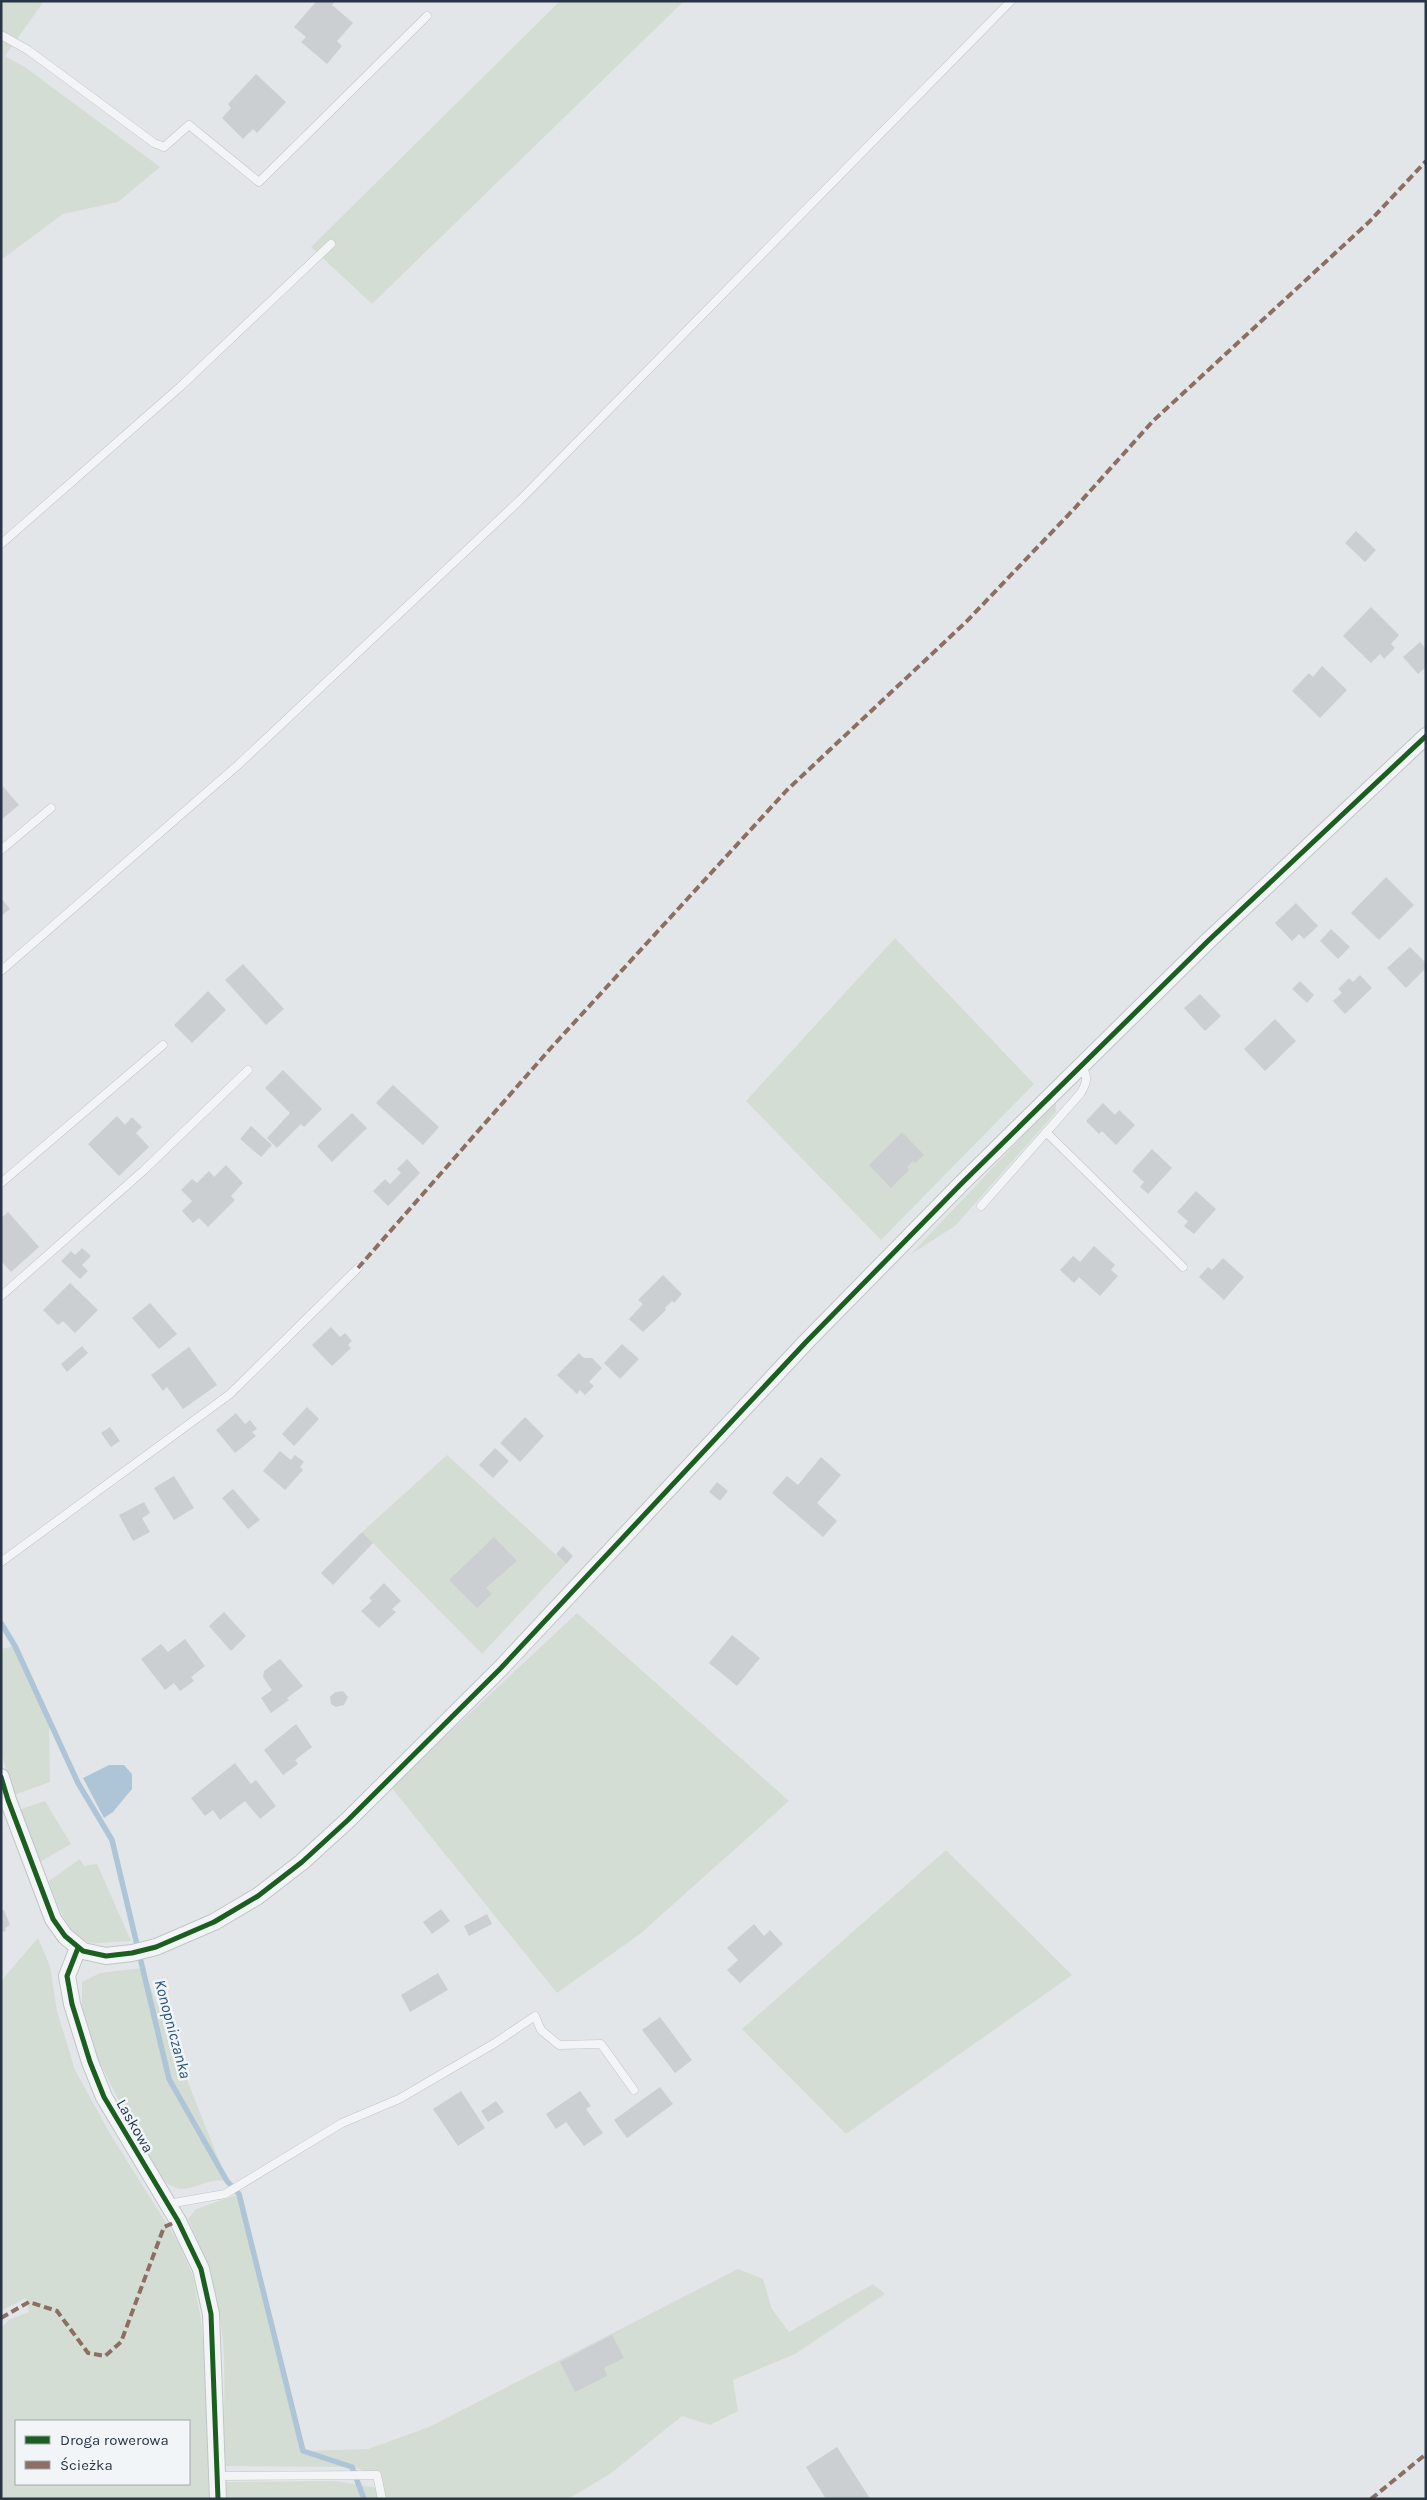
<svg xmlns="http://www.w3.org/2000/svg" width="1427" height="2500" font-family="Karla,sans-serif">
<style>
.green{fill:#d4ddd3;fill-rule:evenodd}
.water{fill:#aec5d7}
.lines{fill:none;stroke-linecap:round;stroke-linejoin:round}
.stream{stroke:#aec5d7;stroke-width:5.5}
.building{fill:#cccfd2}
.lane-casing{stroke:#c1c4c7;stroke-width:9}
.street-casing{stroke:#c1c4c7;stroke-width:18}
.lane{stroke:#f3f4f6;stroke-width:8}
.street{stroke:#f3f4f6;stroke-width:16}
.quiet{stroke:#8d6e63;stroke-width:4;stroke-dasharray:8 4;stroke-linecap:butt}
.cycleway-casing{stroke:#f1f5f8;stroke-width:8}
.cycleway{stroke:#1b5e20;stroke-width:5}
.labels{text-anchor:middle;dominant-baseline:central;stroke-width:5;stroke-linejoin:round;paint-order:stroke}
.street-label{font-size:15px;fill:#273545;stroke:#f1f5f8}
.water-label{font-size:16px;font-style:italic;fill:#2c577e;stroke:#f1f5f8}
</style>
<rect width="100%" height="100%" fill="#e3e6e9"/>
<g class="green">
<polygon points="1,1 44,1 5,56 26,68 160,167 118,202 63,214 1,260"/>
<polygon points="560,1 684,1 372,304 311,247"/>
<polygon points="895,938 1034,1084 881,1240 746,1101"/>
<polygon points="1056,1101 1056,1112 955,1226 910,1255"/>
<polygon points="447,1455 566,1564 482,1654 362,1532"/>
<polygon points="577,1613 789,1801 640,1934 557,1993 391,1787"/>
<polygon points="15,1646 49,1723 50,1782 14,1795 1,1753 1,1649"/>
<polygon points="45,1801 71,1844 38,1863 21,1809"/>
<polygon points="946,1850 1072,1975 846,2134 742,2029"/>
<path d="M80,1859L84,1866L97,1864L131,1941C123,1941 96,1944 92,1943C68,1938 56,1901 49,1881Z"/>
<path d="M38,1938L50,1966L57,2011L75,2070L109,2132L178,2242L193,2276L201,2320L207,2378L209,2499H1V2328L10,2319L29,2312L26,2298L1,2311V1981ZM16,2421H189V2484H16Z"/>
<path d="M143,1968L227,2181C196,2176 189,2205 156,2175L98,2059L82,2005V1982L100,1973Z"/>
<path d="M239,2194L303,2451L368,2449L429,2427L738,2269L763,2279L772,2309L789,2332L873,2284L885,2294L795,2354L733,2380L738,2411L710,2425L682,2416L610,2474L568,2499H226L225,2482L336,2481L378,2488L377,2475L352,2467L226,2466C221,2416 229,2363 219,2313C213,2279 202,2249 188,2219L196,2209Z"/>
</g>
<polygon class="water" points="109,1765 124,1765 132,1774 132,1789 113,1812 104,1818 83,1778"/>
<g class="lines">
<polyline class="stream" points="1,1623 15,1646 78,1783 112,1840 169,2079 227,2181 239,2194 303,2451 352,2467 364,2499"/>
</g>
<g class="building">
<polygon points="313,1 335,1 332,5 353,23 337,41 342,46 327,64 301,42 306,37 294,27 315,3"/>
<polygon points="256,74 286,102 257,133 253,129 243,139 222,118 231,108 228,104"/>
<polygon points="1356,531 1376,550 1365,562 1345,543"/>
<polygon points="1371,607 1399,635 1391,644 1395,648 1384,659 1380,654 1371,663 1343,636"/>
<polygon points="1420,642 1426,649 1426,667 1418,674 1403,657"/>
<polygon points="1322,666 1347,690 1320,718 1292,691 1309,673 1313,677"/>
<polygon points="1,784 19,805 1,820"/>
<polygon points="1386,877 1414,905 1379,940 1351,913"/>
<polygon points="1,898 10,909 1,916"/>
<polygon points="1296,903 1318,926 1304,939 1299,934 1292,941 1275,923"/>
<polygon points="1331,929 1350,947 1338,959 1320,941"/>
<polygon points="1410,947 1426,963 1426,968 1406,988 1387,968"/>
<polygon points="243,964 284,1009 266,1025 225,980"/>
<polygon points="1360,975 1372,988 1345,1014 1333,1001 1342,993 1338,989 1349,978 1353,982"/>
<polygon points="1300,981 1314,995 1307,1003 1292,989"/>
<polygon points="208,991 226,1010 192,1043 174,1025"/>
<polygon points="1200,994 1221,1016 1205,1031 1184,1008"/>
<polygon points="1275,1019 1296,1041 1265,1071 1244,1049"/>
<polygon points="283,1070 322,1109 304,1127 301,1124 277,1148 267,1138 290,1113 265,1088"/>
<polygon points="393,1085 439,1127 423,1145 376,1103"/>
<polygon points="1103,1103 1115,1115 1119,1110 1135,1125 1116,1145 1102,1131 1099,1134 1086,1121"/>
<polygon points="352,1113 367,1128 332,1162 317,1146"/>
<polygon points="117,1116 125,1125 132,1117 142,1127 136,1133 149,1147 119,1176 88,1144"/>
<polygon points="251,1126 272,1145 261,1157 240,1139"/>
<polygon points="902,1132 924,1155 915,1163 913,1161 907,1167 909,1170 891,1188 869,1165"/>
<polygon points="1152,1149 1172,1168 1148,1194 1140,1187 1144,1182 1132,1171"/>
<polygon points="407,1159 420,1173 388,1206 373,1191 385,1179 390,1184 401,1173 397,1169"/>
<polygon points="226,1165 243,1183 231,1196 235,1200 208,1227 199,1218 193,1223 182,1211 192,1201 181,1190 192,1179 197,1183 209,1171 214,1177"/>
<polygon points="1196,1191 1216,1209 1194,1234 1184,1226 1188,1221 1177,1212"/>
<polygon points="8,1212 39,1247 11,1272 1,1261 1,1218"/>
<polygon points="1094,1246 1115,1265 1111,1270 1118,1276 1100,1296 1079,1277 1074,1283 1060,1270 1073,1256 1080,1262"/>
<polygon points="82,1248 91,1256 82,1265 88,1271 80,1279 61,1261 71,1251 75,1255"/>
<polygon points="1223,1258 1244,1277 1224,1300 1199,1277 1208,1267 1212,1270"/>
<polygon points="663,1275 682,1294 674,1303 672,1301 665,1308 666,1310 643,1332 629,1319 643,1304 638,1300"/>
<polygon points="70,1283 98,1310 75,1333 63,1321 58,1325 43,1310"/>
<polygon points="150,1303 177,1334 159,1349 132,1318"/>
<polygon points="331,1327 340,1337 345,1333 352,1341 348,1345 351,1348 332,1366 312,1345"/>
<polygon points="622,1344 639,1359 620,1379 604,1363"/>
<polygon points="82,1346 88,1353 67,1372 61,1364"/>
<polygon points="189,1347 217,1385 183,1409 167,1387 163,1391 151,1375"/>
<polygon points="579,1353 584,1358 592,1358 602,1368 589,1382 594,1386 585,1395 580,1390 577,1394 557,1375"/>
<polygon points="307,1407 319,1419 294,1446 282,1434"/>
<polygon points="236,1413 245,1424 250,1420 257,1429 252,1432 256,1436 235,1453 216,1430"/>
<polygon points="525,1417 544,1436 520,1462 500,1443"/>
<polygon points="110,1427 120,1441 111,1447 101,1433"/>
<polygon points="495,1448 509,1461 493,1478 479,1465"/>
<polygon points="280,1451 291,1460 295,1455 304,1462 300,1467 303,1470 285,1490 263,1471"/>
<polygon points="821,1457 841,1475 817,1503 837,1521 823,1537 772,1493 787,1476 798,1485"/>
<polygon points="174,1476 194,1508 174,1520 154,1488"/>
<polygon points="717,1482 728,1491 720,1501 709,1492"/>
<polygon points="233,1489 260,1520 248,1529 222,1498"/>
<polygon points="144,1502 150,1513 142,1518 150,1532 133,1541 119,1515"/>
<polygon points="362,1532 373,1543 333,1585 321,1573"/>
<polygon points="494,1537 517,1561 486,1588 492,1594 477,1608 449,1580"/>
<polygon points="563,1546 573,1556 566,1564 556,1554"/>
<polygon points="384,1583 401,1601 392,1609 396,1612 379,1628 361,1611 372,1601 369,1598"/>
<polygon points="224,1612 246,1636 231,1651 209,1626"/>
<polygon points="732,1635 760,1658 737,1686 709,1663"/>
<polygon points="185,1639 205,1666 191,1677 194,1681 180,1691 174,1683 165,1690 141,1659 161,1644 168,1652"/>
<polygon points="280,1659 303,1686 287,1698 289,1700 271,1713 261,1698 272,1690 263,1677 264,1671"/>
<polygon points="343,1691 348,1697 344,1705 336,1707 331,1704 330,1697 335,1692"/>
<polygon points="296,1724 312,1747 295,1760 298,1764 283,1775 264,1750"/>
<polygon points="235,1763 251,1784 256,1780 276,1806 260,1819 245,1801 220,1820 213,1810 205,1816 191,1798"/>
<polygon points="441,1909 450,1921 432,1934 423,1922"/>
<polygon points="4,1910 10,1925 5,1928 6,1931 1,1932 1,1911"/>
<polygon points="487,1914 492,1924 469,1936 464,1926"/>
<polygon points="754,1924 764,1936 770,1930 783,1944 740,1983 727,1970 738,1960 727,1948"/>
<polygon points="438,1973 448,1990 410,2012 401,1995"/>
<polygon points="660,2017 692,2060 675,2073 642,2030"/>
<polygon points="660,2087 673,2104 627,2138 614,2120"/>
<polygon points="461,2091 485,2128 458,2146 433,2109"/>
<polygon points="580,2091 591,2106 586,2109 603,2133 584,2146 566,2122 556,2129 546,2114"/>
<polygon points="496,2101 504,2112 488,2122 481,2111"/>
<polygon points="612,2335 624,2358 604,2368 607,2376 575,2392 560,2362"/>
<polygon points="837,2447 869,2497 867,2499 826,2499 806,2467"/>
</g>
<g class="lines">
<defs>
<g id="lane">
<polyline points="1,37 3,36 28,50 154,143 164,147 189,125 259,182 427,16"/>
<polyline points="1,544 180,387 331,244"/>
<polyline points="1,850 51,808"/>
<polyline points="1,971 238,765 519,501 1011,1"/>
<polyline points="1046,1132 1183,1267"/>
<polyline points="1,1183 163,1045"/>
<path d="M981,1206L1080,1094C1087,1083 1089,1077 1081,1066"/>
<polyline points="1,1296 143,1171 248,1070"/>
<polyline points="1,1562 230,1394 358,1268"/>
<polyline points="168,2204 225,2194 342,2123 399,2099 495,2043 535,2016 541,2030 559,2045 601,2044 634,2090"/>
<polyline points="219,2476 377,2475 382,2499"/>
</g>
<g id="street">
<polyline points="1,1777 8,1800 53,1919 65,1936 83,1951 106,1956 132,1953 156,1947 214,1922 258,1896 302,1862 348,1820 500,1669 806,1342 962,1183 1209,940 1426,736"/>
<polyline points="78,1948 67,1976 72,2004 90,2062 104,2097 178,2221 201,2269 211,2314 218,2499"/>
</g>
</defs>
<use href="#lane" class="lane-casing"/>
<use href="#street" class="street-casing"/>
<use href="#lane" class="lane"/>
<use href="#street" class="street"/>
<g class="quiet">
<polyline points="358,1268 550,1049 787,790 966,622 1074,509 1153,421 1370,221 1426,161"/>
<polyline points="1,2318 29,2302 57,2311 88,2353 105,2356 121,2342 164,2227 178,2221"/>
<polyline points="1371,2499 1426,2454"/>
</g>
<defs>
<g id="cycleway">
<polyline points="1,1777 8,1800 53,1919 65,1936 83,1951 106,1956 132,1953 156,1947 214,1922 258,1896 302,1862 348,1820 500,1669 806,1342 962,1183 1209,940 1426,736"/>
<polyline points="78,1948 67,1976 72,2004 90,2062 104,2097 178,2221 201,2269 211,2314 218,2499"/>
</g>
</defs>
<use href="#cycleway" class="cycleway-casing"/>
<use href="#cycleway" class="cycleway"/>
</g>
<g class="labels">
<g class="street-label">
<text transform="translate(135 2126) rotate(60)">Laskowa</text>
</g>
<g class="water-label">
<text transform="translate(173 2029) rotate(75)">Konopniczanka</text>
</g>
</g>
<rect width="1427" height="2500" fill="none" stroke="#273545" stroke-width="5"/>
<rect x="15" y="2420" width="175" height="65" fill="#f1f5f8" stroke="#a0a8b0"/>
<rect x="25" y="2436" width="25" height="8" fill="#1b5e20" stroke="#a0a8b0"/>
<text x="60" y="2445" font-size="15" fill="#273545">Droga rowerowa</text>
<rect x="25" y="2461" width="25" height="8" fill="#8d6e63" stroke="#a0a8b0"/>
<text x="60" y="2470" font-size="15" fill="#273545">Ścieżka</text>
</svg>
